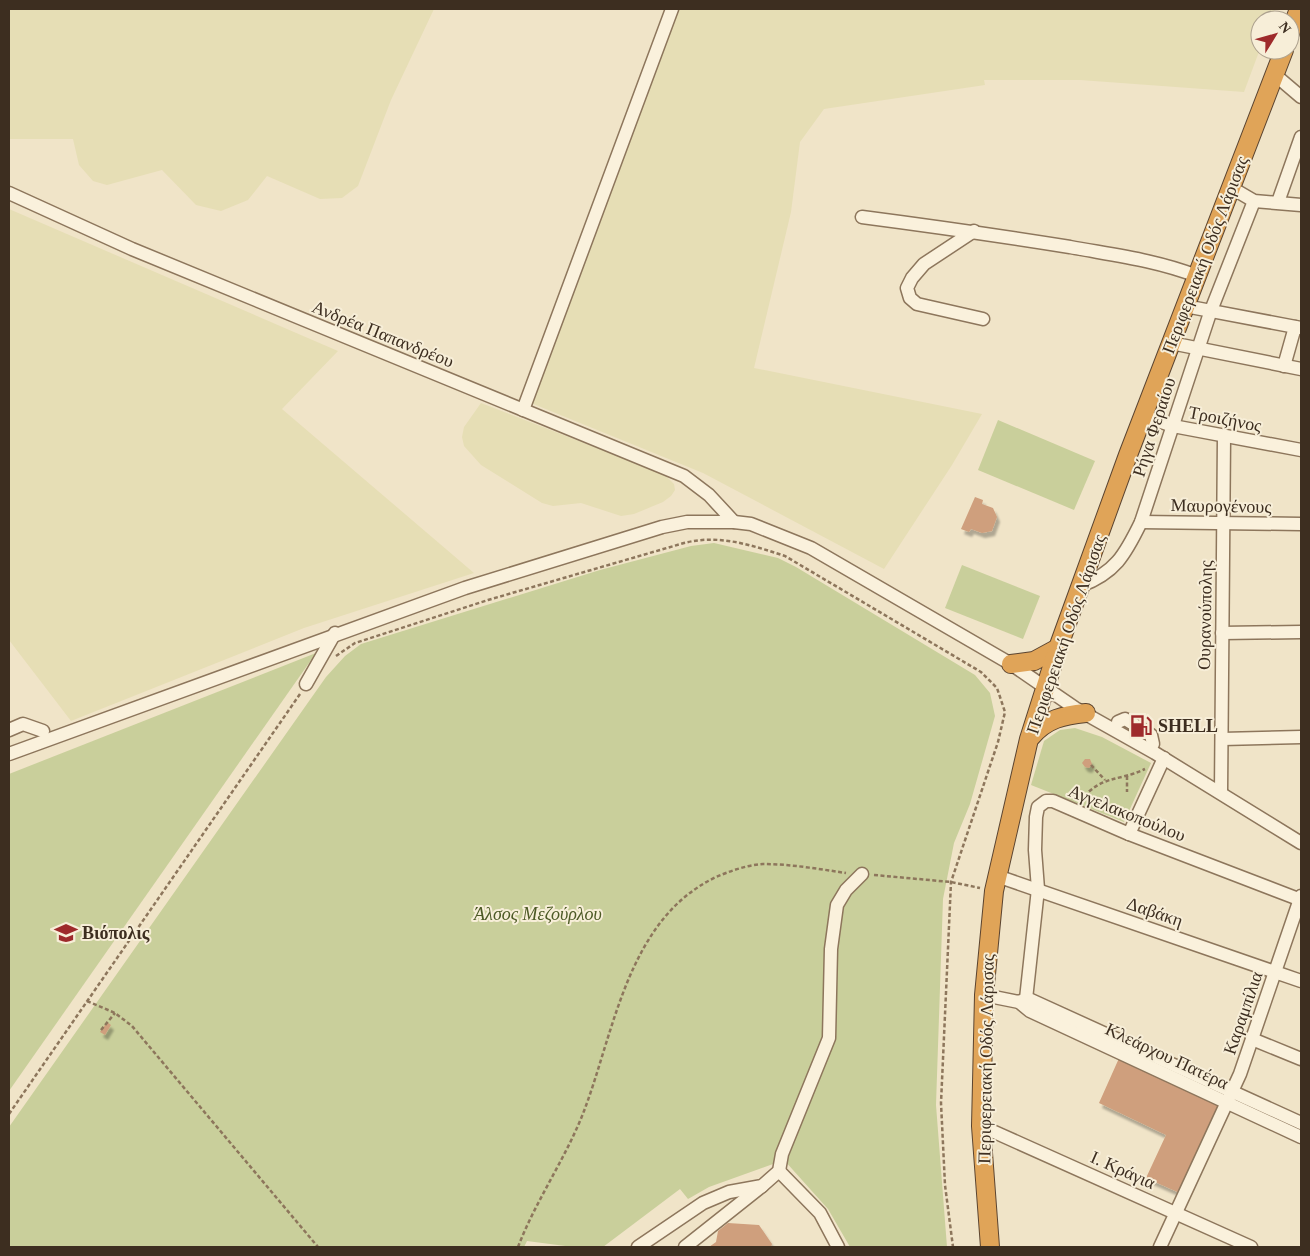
<svg xmlns="http://www.w3.org/2000/svg" width="1310" height="1256" font-family="'Times New Roman',serif">
<style>
.farmland{fill:#e6deb5}
.green{fill:#c9cf9b}
.building{fill:#cf9f7d;filter:url(#shadow)}
.lines{fill:none;stroke-linecap:round;stroke-linejoin:round}
.minor-casing{stroke:#8d765c;stroke-width:15}
.highway-casing{stroke:#5b4430;stroke-width:20}
.path{stroke:#8d765c;stroke-width:2.5;stroke-dasharray:4 2.5;stroke-linecap:butt}
.minor{stroke:#faf1dc;stroke-width:12}
.highway{stroke:#e0a458;stroke-width:18}
.labels{text-anchor:middle;dominant-baseline:central;stroke-width:4;stroke-linejoin:round;paint-order:stroke}
.street-label{font-size:18px;fill:#3d2e20;stroke:#f7eed8}
.poi-label{font-size:18px;font-weight:bold;fill:#3d2e20;stroke:#f7eed8;text-anchor:start}
.park-label{font-size:18px;font-style:italic;fill:#4d5a26;stroke:#f7eed8}
</style>
<defs>
<filter id="shadow"><feDropShadow dx="3" dy="5" stdDeviation="1" flood-color="#0004"/></filter>
</defs>
<rect width="100%" height="100%" fill="#f0e4c8"/>
<g class="farmland">
<polygon points="9,9 434,9 391,100 358,186 342,198 320,199 267,176 248,200 221,211 196,205 162,170 107,185 93,181 79,165 73,139 9,139"/>
<polygon points="679,9 1275,9 1271,20 1260,20 1260,49 1244,92 1080,80 984,80 985,85 824,109 800,142 791,212 754,368 982,414 952,465 884,569 703,473 531,403"/>
<polygon points="9,209 338,351 282,409 474,573 304,628 71,721 9,640"/>
<polygon points="481,403 664,474 674,484 675,490 671,496 663,502 634,514 621,516 581,503 553,506 542,503 481,465 464,446 462,437 464,427"/>
</g>
<g class="green">
<polygon points="998,420 1095,461 1074,510 978,470"/>
<polygon points="714,543 778,558 796,567 975,675 990,693 995,716 970,804 954,843 943,899 936,1105 947,1247 850,1247 828,1209 784,1160 709,1187 688,1199 680,1189 603,1247 573,1247 527,1241 524,1247 9,1247 9,1127 326,677 345,656 361,644 600,570 691,546"/>
<polygon points="962,565 1040,596 1023,639 945,608"/>
<polygon points="316,653 9,1091 9,774"/>
<polygon points="1075,728 1102,737 1151,763 1124,822 1031,785 1044,741 1060,730"/>
</g>
<g class="building">
<polygon points="975,497 983,500 982,504 993,508 997,517 992,531 982,533 971,529 969,532 961,529"/>
<polygon points="1085,759 1090,759 1092,764 1089,768 1085,767 1082,763"/>
<polygon points="107,1022 111,1025 105,1035 100,1032"/>
<polygon points="1120,1056 1224,1105 1182,1194 1146,1178 1166,1135 1099,1103"/>
<polygon points="728,1223 759,1225 772,1244 771,1247 709,1247 716,1242 718,1231"/>
</g>
<g class="lines">
<defs>
<g id="minor">
<polyline points="1274,74 1301,97"/>
<polyline points="1230,187 1254,201 1301,205"/>
<polyline points="9,193 132,249 684,476 709,495 734,522"/>
<polyline points="1278,202 1301,137"/>
<path d="M862,217C931,226 1001,236 1070,247C1113,255 1156,260 1197,276"/>
<polyline points="974,231 924,264 912,278 907,288 910,298 917,304 983,319"/>
<polyline points="1185,306 1301,328"/>
<polyline points="1171,343 1301,369"/>
<polyline points="1284,366 1295,327"/>
<polyline points="523,410 672,9"/>
<polyline points="1144,416 1173,426 1301,450"/>
<polyline points="1141,522 1301,524"/>
<path d="M1080,586C1115,573 1125,555 1141,522L1210,313L1254,201"/>
<polyline points="1222,633 1301,632"/>
<polyline points="306,684 335,633"/>
<polyline points="1118,722 1125,719 1151,735 1153,744"/>
<polyline points="9,730 23,724 43,731"/>
<polyline points="1222,739 1301,737"/>
<polyline points="9,754 465,588 662,527 687,522 734,522 751,524 811,548 1011,664 1075,708 1155,753 1301,843"/>
<polyline points="1221,793 1224,437"/>
<polyline points="1129,834 1164,758"/>
<polyline points="997,876 1301,981"/>
<polyline points="984,995 1019,1002 1030,1011 1301,1137"/>
<polyline points="1026,999 1038,889 1035,850 1036,817 1038,807 1046,801 1053,801 1129,834 1301,900"/>
<polyline points="1019,1002 1026,999 1031,1000 1301,1123"/>
<polyline points="1252,1039 1301,1059"/>
<polyline points="981,1126 1251,1247"/>
<polyline points="779,1171 820,1213 838,1247"/>
<polyline points="638,1247 703,1203 729,1192 762,1186 779,1171 782,1154 829,1038 831,949 837,905 846,890 862,874"/>
<polyline points="685,1247 762,1186"/>
<polyline points="1160,1247 1240,1074 1301,896"/>
</g>
<g id="highway">
<polyline points="1290,33 1299,9"/>
<polyline points="1011,664 1034,661 1058,648"/>
<path d="M1031,737C1046,719 1064,715 1086,713"/>
<polyline points="990,1247 981,1126 984,995 994,891 1029,739 1058,648 1128,455 1284,50"/>
</g>
</defs>
<use href="#minor" class="minor-casing"/>
<use href="#highway" class="highway-casing"/>
<g class="path">
<path d="M336,656L355,643L488,600L684,543C719,534 751,545 785,556L981,672L997,688L1005,712L998,742L951,882L941,1103L945,1185L953,1247"/>
<polyline points="1091,765 1105,780"/>
<polyline points="1127,776 1127,792"/>
<path d="M1080,801C1102,774 1118,782 1145,769"/>
<polyline points="874,875 951,882 980,888"/>
<polyline points="87,1001 115,1013 132,1026 318,1247"/>
<polyline points="101,1030 115,1013"/>
<polyline points="9,1114 300,694"/>
<path d="M518,1247C536,1200 566,1158 584,1111C615,1029 628,919 716,877C730,871 747,865 763,864C790,864 819,869 846,873"/>
</g>
<use href="#minor" class="minor"/>
<use href="#highway" class="highway"/>
</g>
<defs>
<symbol id="fuel-bare" viewBox="-9 -9 18 18"><path d="M-5.5-6h7V0h2V4h1.3V-2.5L3-4.5l.8-.8L6-3V5H2.5V1h-1V6h-7ZM-4.2-4.7v3.2H.2V-4.7Z" fill="#9e2a2b" stroke="#f7eed8" stroke-width="2.5" paint-order="stroke"/></symbol>
<symbol id="university-bare" viewBox="-9 -9 18 18"><path d="M0-5L7-2L0 1L-7-2ZM-4 1L0 2.5L4 1V4Q0 6-4 4Z" fill="#9e2a2b" stroke="#f7eed8" stroke-width="2.5" paint-order="stroke"/></symbol>
</defs>
<g fill-rule="evenodd">
<use href="#fuel-bare" x="1125" y="710" width="32" height="32"/>
<use href="#university-bare" x="50" y="917" width="32" height="32"/>
</g>
<g class="labels">
<g class="street-label">
<text transform="translate(1205 255) rotate(-69)">Περιφερειακή Οδός Λάρισας</text>
<text transform="translate(383 334) rotate(22)">Ανδρέα Παπανδρέου</text>
<text transform="translate(1225 419) rotate(11)">Τρoιζήνος</text>
<text transform="translate(1154 427) rotate(-72)">Ρήγα Φεραίου</text>
<text transform="translate(1221 506) rotate(1)">Μαυρογένους</text>
<text transform="translate(1205 615) rotate(-89)">Ουρανούπολης</text>
<text transform="translate(1066 634) rotate(-71)">Περιφερειακή Οδός Λάρισας</text>
<text transform="translate(1127 813) rotate(22)">Αγγελακοπούλου</text>
<text transform="translate(1155 912) rotate(19)">Δαβάκη</text>
<text transform="translate(1243 1013) rotate(-71)">Καραμπίλια</text>
<text transform="translate(1167 1056) rotate(25)">Κλεάρχου Πατέρα</text>
<text transform="translate(986 1059) rotate(-89)">Περιφερειακή Οδός Λάρισας</text>
<text transform="translate(1123 1170) rotate(24)">Ι. Κράγια</text>
</g>
<g class="poi-label">
<text x="1158" y="726">SHELL</text>
<text x="82" y="933">Βιόπολις</text>
</g>
<g class="park-label">
<text x="538" y="914">Άλσος Μεζούρλου</text>
</g>
</g>
<rect width="1310" height="1256" fill="none" stroke="#3d2e20" stroke-width="20"/>
<g transform="translate(1275 35) rotate(53)"><circle r="24" fill="#f7eed8" stroke="#ada18e"/>
<path d="M0-4L9 19L0 12L-9 19Z" fill="#9e2a2b"/>
<text y="-8" font-size="14" font-weight="bold" text-anchor="middle" fill="#3d2e20">N</text>
</g>
</svg>
